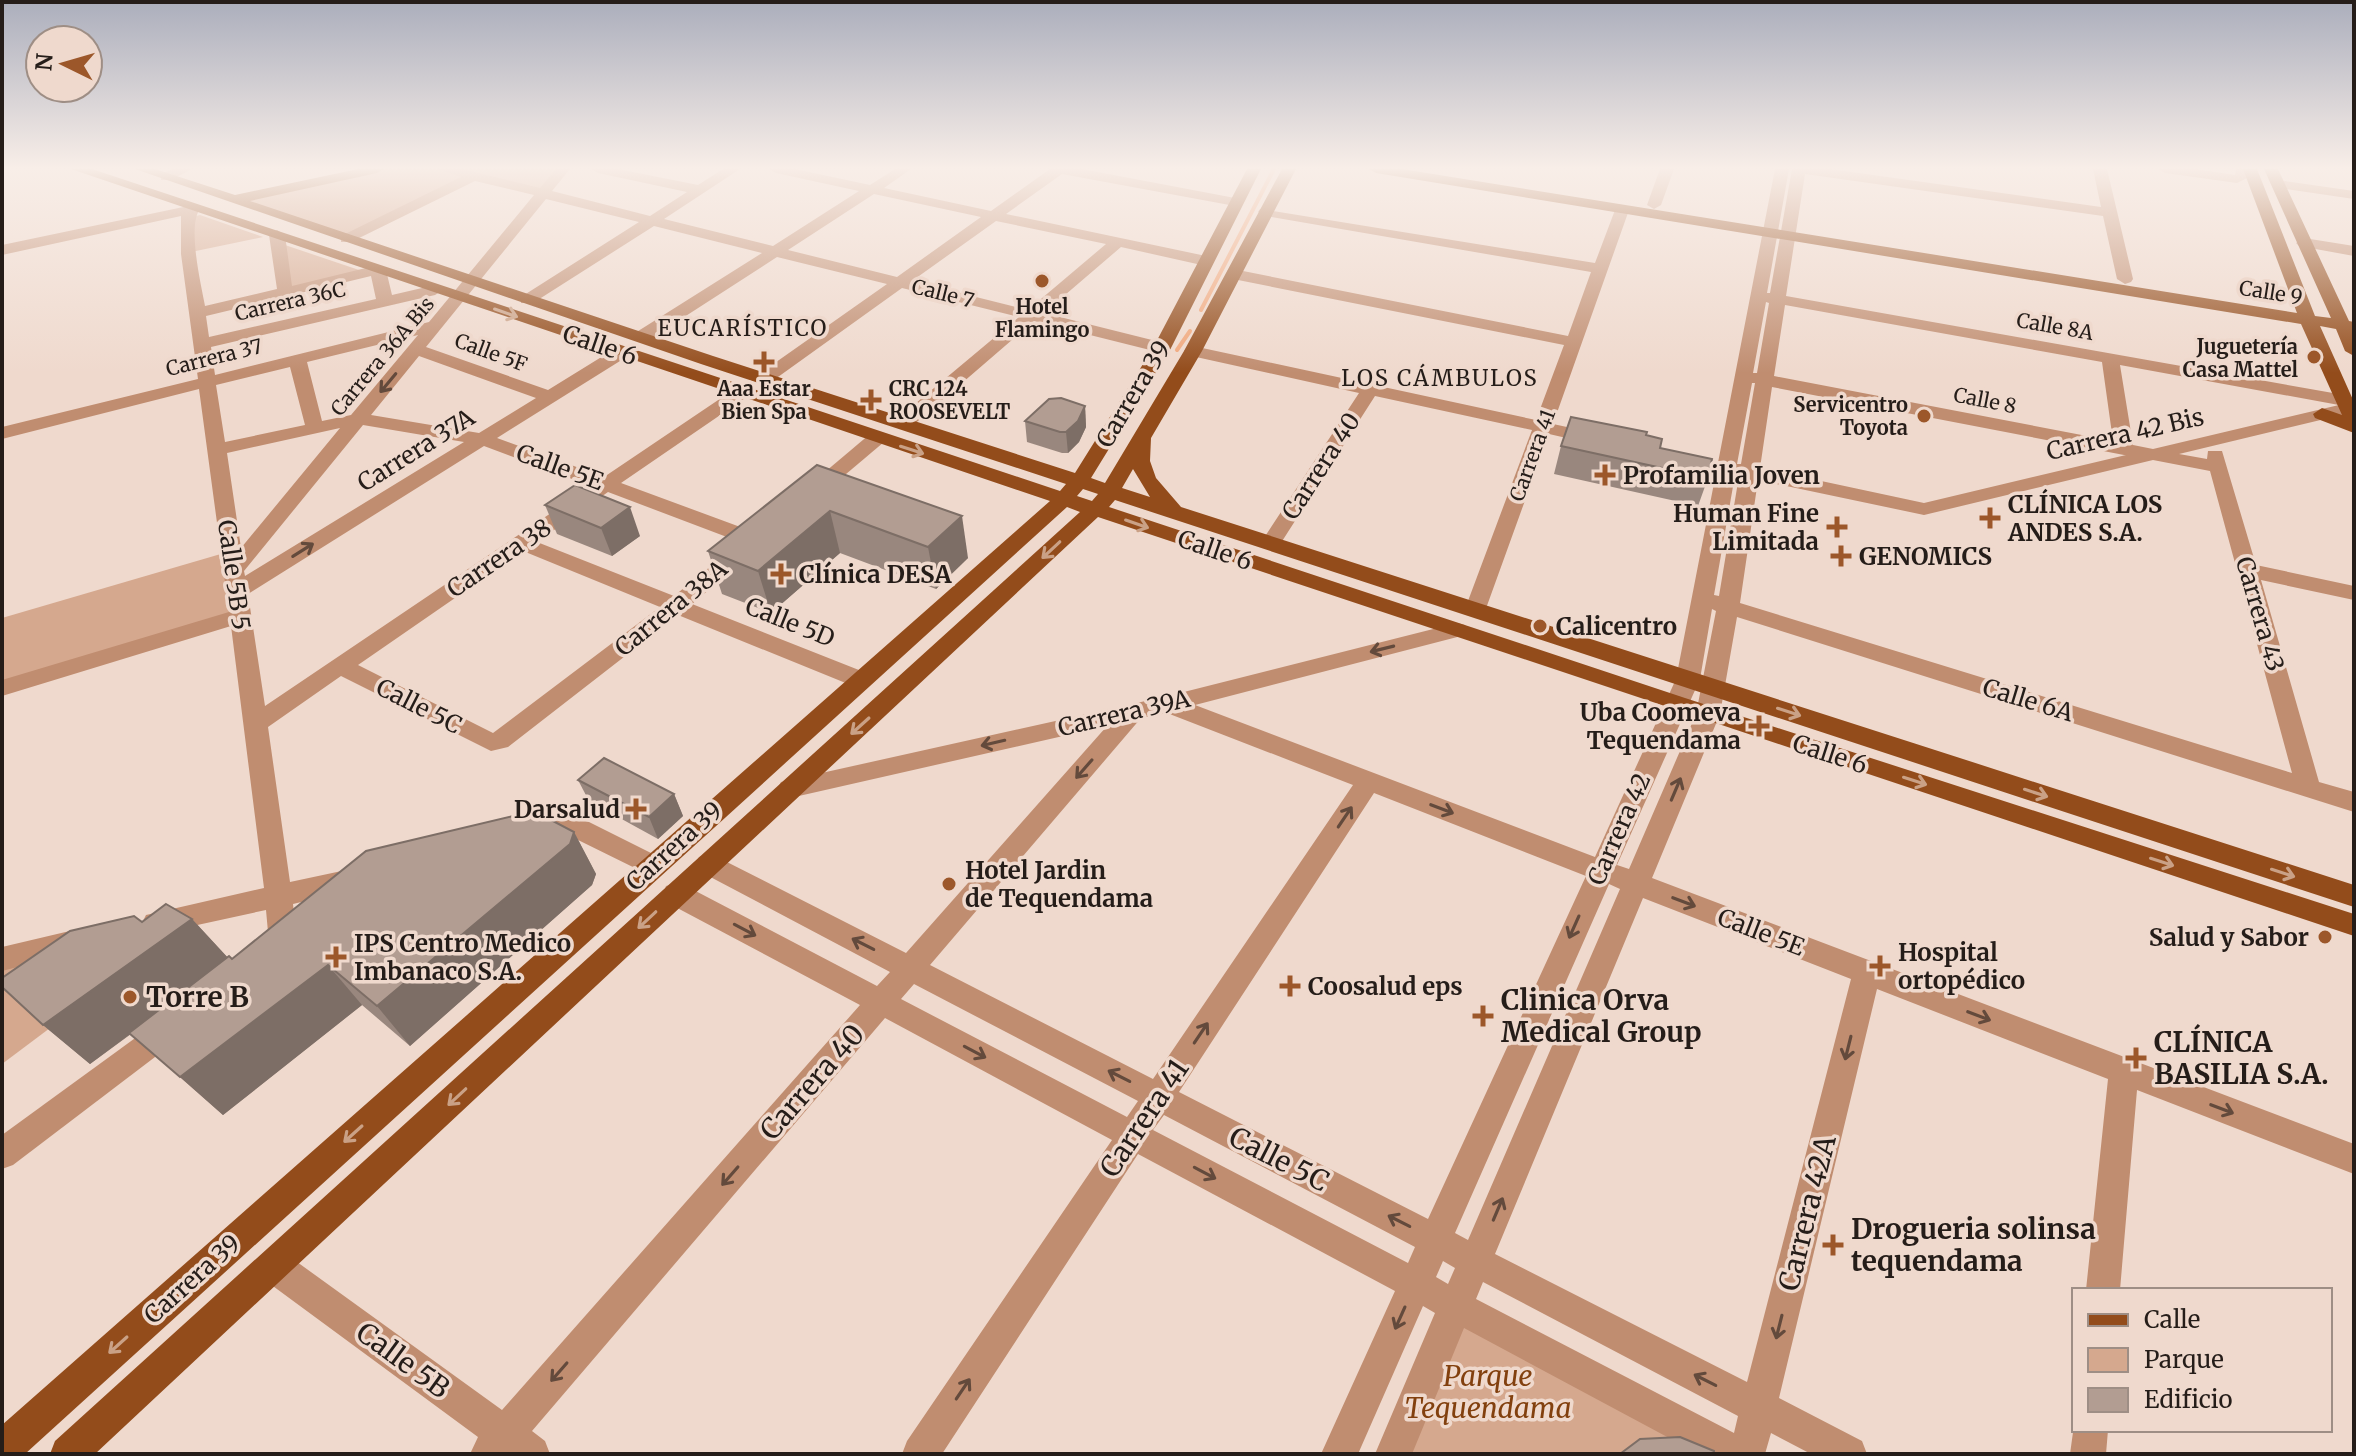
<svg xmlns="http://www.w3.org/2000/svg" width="2356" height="1456" font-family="Merriweather,serif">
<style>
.green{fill:#d5a88e}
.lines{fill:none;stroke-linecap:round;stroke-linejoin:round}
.stream{stroke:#f0a67a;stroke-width:4}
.minor{fill:#c08d70;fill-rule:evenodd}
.major{fill:#934c1b;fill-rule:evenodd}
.wall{fill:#99877e}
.shaded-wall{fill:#7d6e66}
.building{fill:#b29d92;stroke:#7d6e66;stroke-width:2}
.oneway{stroke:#caa186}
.oneway2{stroke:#634a3c}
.poi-dot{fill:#9c572a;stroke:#efd9cd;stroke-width:3}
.labels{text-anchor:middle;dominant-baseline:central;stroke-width:7;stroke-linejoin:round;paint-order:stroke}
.far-street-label{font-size:20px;fill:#251d19;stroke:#efd9cd}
.far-poi-label{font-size:20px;font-weight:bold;fill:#251d19;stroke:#efd9cd}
.far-neighbourhood-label{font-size:22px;letter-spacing:2px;fill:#251d19;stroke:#efd9cd}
.street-label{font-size:24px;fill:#251d19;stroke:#efd9cd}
.poi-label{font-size:24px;font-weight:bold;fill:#251d19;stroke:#efd9cd;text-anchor:start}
.near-poi-label{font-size:28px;font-weight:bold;fill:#251d19;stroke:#efd9cd;text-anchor:start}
.near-street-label{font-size:28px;fill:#251d19;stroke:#efd9cd}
.near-park-label{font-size:28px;font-style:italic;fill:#82400e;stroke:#efd9cd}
</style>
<rect width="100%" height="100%" fill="#efd9cd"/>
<g class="green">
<polygon points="377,169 563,169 545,194 474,176 346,239 231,201"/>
<polygon points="200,215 263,237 191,252 192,217"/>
<polygon points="285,245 362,271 287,291"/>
<polygon points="231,551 240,616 2,688 2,618"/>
<polygon points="146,925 50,1028 2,1064 2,959"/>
<polygon points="1456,1306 1736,1454 1393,1454"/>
</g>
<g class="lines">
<g class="stream">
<polyline points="1201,310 1274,169"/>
<polyline points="1177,350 1190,331"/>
</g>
<g class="minor">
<polygon points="173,169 192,169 171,180 161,180 161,174"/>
<path d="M438,169H462L540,188L556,169H570L552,191L650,216L687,192L598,173L591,169H618L698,185L723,169H740L664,219L773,246L859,191L776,173L769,169H795L870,185L895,169H911L884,188L991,211L1050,169H1082L1235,198L1242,202L1235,206L1062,174L1006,214L1206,256L1214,261L1206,266L1121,247L1044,313L1168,344L1171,348L1162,353L1034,321L911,427H897L895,423L897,419L1019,317L902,288L771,382H759L756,378L759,374L887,284L777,257L647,341H635L632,337L635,333L762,253L654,226L533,303H521V297L639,222L546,199L426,347L548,390L616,348H628L631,352L628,356L497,438L604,477L736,388H748L751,392L748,396L621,483L762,535L765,540L762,545H748L608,492L537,542L674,596L732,549H746L749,554L746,559L692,604L869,674L873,680L869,686H853L678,615L508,747L491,751L341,676L268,727L290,882L351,869L360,872L364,880L360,888L293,904L297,943L293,951L283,955L273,951L269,943L266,910L156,934L146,931L142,923L146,915L264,888L231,626L2,696V680L229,612L199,389L2,439V427L198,379L181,254V216L2,255V245L193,205L200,209C187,226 201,284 205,306L277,289L269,235L277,230L285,235L292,286L378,265L386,270L392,295L435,285L443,290L435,295L211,347L215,375L429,322L534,195L475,181L351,242H341V236L461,177ZM874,194L981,217L897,277L788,250ZM996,221L1106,244L1028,310L912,281ZM371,276L376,299L209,337L206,316ZM418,335L351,415L322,421L307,362ZM419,356L536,398L479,433L371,415ZM290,367L305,425L225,442L216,385ZM363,425L464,442L245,576L244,571ZM340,428L241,548L227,453ZM484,446L591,486L265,706L248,594ZM523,551L660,607L493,733L358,665Z"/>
<polygon points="1660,169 1674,169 1661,205 1654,209 1647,205"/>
<path d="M1775,169H1789L1767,293H1770L1792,169H1830L2101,207L2093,169H2107L2133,279L2131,282L2125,284L2117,279L2103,216L1805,174L1786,296L2350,396L2354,412L2179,454L2207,459L2208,451H2222L2256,565L2354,586V600L2261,580L2319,782L2354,792V812L1737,617L1720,714L1652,878L2354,1144V1174L2137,1090L2120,1290H2086L2108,1079L1877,989L1779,1398L1862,1441L1867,1454H1811L1771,1433L1765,1454H1699L1464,1328L1412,1454H1375L1435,1313L1423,1306L1358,1454H1321L1395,1291L1138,1154L942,1454H902L907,1441L1112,1140L885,1018L532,1431L545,1441L550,1454H470L478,1437L262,1278L257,1266L262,1254L274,1249L286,1254L502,1410L860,1005L666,902L663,894L666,886L676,883L686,886L877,986L890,972L699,871L695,864L699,857L708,854L717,857L906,953L1107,726L790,798L781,796L777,789L781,782L1168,696L1457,623L1465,625L1468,630L1465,635L1195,705L1595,857L1676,679ZM1766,302L1769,303L1757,373H1753ZM1785,305L2102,362L2113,441L1774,376ZM2120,365L2339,405L2153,449L2133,445ZM1752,383H1755L1741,464H1737ZM1772,387L2124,455H2126L1924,503L1760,468ZM2153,460L2210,471L2292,773L1740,603L1758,480L1924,515ZM1735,475L1739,476L1719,596L1714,595ZM1712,609L1716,611L1696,714L1629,869L1617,865L1700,679ZM1167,713L1353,785L1153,1079L930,965L1141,718ZM1374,793L1586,876L1428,1219L1179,1092ZM1609,884L1620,889L1468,1240L1455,1233ZM1643,898L1851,979L1747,1382L1495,1254ZM914,984L1138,1101L1127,1117L901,999ZM1164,1115L1415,1247L1408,1263L1153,1130ZM1443,1261L1455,1268L1448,1284L1436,1277ZM1483,1282L1738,1416L1734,1433L1476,1299Z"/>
<polygon points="2158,169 2195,169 2235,175 2236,169 2250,169 2251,176 2237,183 2165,173"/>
<polygon points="2285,181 2354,191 2354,199 2280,188 2280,182"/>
<polygon points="1622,206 1629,210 1553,424 1604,435 1606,439 1597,445 1549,434 1484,614 1468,614 1465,609 1532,430 1375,396 1279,546 1265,546 1262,541 1359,393 1187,355 1184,351 1187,347 1193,346 1536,420 1564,345 1233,279 1227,277 1227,271 1233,269 1568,336 1591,272 1265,216 1258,212 1260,209 1595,263 1615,210"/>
<polygon points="2304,238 2354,246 2354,256 2299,246 2296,243"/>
<polygon points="877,432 884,434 886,438 884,442 820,496 806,496 803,492 806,488 870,434"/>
<polygon points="570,817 589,822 661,858 665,865 661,872 652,875 643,872 574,838 534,846 525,843 521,836 525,829"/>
<polygon points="74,930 84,934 88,942 84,950 2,971 2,947"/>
<polygon points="170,1016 180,1020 185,1029 180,1038 13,1165 2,1169 2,1135 160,1020"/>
<polygon points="2074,1425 2074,1430 2108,1430 2106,1454 2070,1454"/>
</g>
<g class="major">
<path d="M71,169H92L1060,491L1066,484L701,364L135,169H155L235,195L358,169H384L377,173L250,201L713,356L1075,473L1153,348L1247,169H1261L1171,348L1091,478L1105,483L1184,351L1282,169H1296L1202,351L1151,438L1150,461L1156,478L1181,507L2354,885V907L1115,500L1109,507L1685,698L2354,914V936L1098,517L95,1454H50L55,1441L1080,512L1067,507L25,1454H2V1425L1050,501ZM1133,469L1150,497L1122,488ZM1083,489L1098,494L1092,501L1077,496Z"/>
<polygon points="1369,169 1402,169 2297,313 2243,169 2257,169 2315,316 2331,318 2264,169 2278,169 2349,321 2354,322 2354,356 2345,351 2336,329 2320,326 2354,402 2354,433 2315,418 2313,414 2322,408 2342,415 2301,324 1376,173"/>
</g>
</g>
<g class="wall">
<polygon points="1085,406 1086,427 1079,442 1068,453 1062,453 1027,442 1025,421"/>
<polygon points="1646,435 1660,448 1708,478 1698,506 1554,474 1561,446"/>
<polygon points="817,465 968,558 936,589 840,553 771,613 722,594 708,551"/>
<polygon points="545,505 640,536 612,556 557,534"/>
<polygon points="578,780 674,794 683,816 658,839 589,801"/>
<polygon points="574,832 596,874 592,885 410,1046 362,1005 223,1115 131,1034 90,1064 43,1025 142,922 192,919 227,957 232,959"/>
</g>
<g class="shaded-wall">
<polygon points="1085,406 1086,427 1079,442 1068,453 1066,432"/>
<polygon points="630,507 640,536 612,556 601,528"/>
<polygon points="830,511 840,553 771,613 758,571"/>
<polygon points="962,516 968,558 936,589 928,547"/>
<polygon points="674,794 683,816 658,839 649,817"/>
<polygon points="574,832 596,874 592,885 410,1046 377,1006"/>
<polygon points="192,919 230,960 90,1064 43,1025"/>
<polygon points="328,965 362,1005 223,1115 180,1077"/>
</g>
<g class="building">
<polygon points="1061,398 1085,406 1078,421 1066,432 1060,432 1025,421 1049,399"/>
<polygon points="1571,417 1647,432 1646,435 1662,439 1660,448 1712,459 1708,478 1561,446"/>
<polygon points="817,465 962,516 928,547 830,511 758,571 708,551"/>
<polygon points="575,485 630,507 601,528 545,505"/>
<polygon points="604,758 674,794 649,817 578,780"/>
<polygon points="534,811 574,832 570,844 377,1006 328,965 180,1077 129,1033 229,956 232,959 366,851"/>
<polygon points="166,904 192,919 43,1025 2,987 2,978 70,931 134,916 142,922"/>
<polygon points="1680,1437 1714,1451 1714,1454 1620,1454 1640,1439"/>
</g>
<defs><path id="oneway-shaft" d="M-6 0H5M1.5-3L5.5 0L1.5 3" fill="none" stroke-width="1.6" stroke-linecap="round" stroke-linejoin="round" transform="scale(2)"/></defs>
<g class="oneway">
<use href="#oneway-shaft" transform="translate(506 313) rotate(19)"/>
<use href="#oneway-shaft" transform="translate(912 450) rotate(18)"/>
<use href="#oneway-shaft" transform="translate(1137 524) rotate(19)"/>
<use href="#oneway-shaft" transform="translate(1051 550) rotate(137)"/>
<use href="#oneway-shaft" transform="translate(1789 712) rotate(18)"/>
<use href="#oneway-shaft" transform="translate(860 726) rotate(138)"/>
<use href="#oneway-shaft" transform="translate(1915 781) rotate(18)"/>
<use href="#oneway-shaft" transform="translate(2036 793) rotate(18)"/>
<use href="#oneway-shaft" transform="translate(2162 862) rotate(18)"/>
<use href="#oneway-shaft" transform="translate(2283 873) rotate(18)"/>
<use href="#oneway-shaft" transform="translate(647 920) rotate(137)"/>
<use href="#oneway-shaft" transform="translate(457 1097) rotate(137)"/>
<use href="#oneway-shaft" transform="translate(353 1134) rotate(138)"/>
<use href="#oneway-shaft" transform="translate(118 1345) rotate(138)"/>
</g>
<g class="oneway2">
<use href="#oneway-shaft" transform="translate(388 383) rotate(130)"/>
<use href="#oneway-shaft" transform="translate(303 550) rotate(-32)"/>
<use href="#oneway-shaft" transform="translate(1382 649) rotate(166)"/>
<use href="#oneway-shaft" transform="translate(993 743) rotate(167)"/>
<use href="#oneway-shaft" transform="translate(1084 769) rotate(131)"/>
<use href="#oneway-shaft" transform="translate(1676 789) rotate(-67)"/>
<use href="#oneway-shaft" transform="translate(1442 809) rotate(21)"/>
<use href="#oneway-shaft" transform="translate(1345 817) rotate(-56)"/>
<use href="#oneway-shaft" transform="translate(1684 902) rotate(21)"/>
<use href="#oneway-shaft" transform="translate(1574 927) rotate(114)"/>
<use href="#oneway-shaft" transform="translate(745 930) rotate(28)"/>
<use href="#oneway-shaft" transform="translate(863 944) rotate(-153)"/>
<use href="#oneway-shaft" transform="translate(1979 1016) rotate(21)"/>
<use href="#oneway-shaft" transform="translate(1201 1033) rotate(-56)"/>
<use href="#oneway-shaft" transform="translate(1848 1048) rotate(104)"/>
<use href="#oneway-shaft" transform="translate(975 1052) rotate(28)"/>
<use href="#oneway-shaft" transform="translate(1119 1076) rotate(-153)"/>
<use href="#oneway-shaft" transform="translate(2222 1109) rotate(21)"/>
<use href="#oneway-shaft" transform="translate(1205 1173) rotate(28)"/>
<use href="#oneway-shaft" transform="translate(730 1176) rotate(131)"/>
<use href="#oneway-shaft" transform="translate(1498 1209) rotate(-67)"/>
<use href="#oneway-shaft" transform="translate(1399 1221) rotate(-153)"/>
<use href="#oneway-shaft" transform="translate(1400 1318) rotate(114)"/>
<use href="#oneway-shaft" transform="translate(1779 1327) rotate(104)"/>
<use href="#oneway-shaft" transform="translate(559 1372) rotate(131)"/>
<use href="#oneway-shaft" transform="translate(1705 1380) rotate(-153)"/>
<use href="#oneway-shaft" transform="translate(963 1389) rotate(-56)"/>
</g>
<linearGradient id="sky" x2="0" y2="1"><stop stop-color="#abaebc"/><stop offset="0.45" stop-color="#f8eee8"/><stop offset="1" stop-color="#f8eee8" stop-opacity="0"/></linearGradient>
<rect width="2356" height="373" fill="url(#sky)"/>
<g class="poi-dot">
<circle cx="1042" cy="281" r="8"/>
<circle cx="2314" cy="357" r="8"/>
<path d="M760 350h8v8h8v8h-8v8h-8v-8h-8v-8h8z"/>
<path d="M867 388h8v8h8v8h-8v8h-8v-8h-8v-8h8z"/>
<circle cx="1924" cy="416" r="8"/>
<path d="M1601 463h8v8h8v8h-8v8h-8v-8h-8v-8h8z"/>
<path d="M1986 506h8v8h8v8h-8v8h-8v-8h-8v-8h8z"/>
<path d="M1833 515h8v8h8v8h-8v8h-8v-8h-8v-8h8z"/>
<path d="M1837 544h8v8h8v8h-8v8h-8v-8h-8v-8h8z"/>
<path d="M777 562h8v8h8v8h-8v8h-8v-8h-8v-8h8z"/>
<circle cx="1540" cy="626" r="8"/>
<path d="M1755 714h8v8h8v8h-8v8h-8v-8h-8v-8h8z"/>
<path d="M632 797h8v8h8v8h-8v8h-8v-8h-8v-8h8z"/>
<circle cx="949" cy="884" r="8"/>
<circle cx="2325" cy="937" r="8"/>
<path d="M332 945h8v8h8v8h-8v8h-8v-8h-8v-8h8z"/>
<path d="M1876 954h8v8h8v8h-8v8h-8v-8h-8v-8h8z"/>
<path d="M1286 974h8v8h8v8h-8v8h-8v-8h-8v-8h8z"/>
<circle cx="130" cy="997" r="8"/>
<path d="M1479 1004h8v8h8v8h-8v8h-8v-8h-8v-8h8z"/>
<path d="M2132 1046h8v8h8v8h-8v8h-8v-8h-8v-8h8z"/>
<path d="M1829 1233h8v8h8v8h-8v8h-8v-8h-8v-8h8z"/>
</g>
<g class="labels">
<g class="far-street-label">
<text transform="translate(2271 292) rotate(9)">Calle 9</text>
<text transform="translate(943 293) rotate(14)">Calle 7</text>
<text transform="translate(290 301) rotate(-13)">Carrera 36C</text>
<text transform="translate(2055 326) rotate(10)">Calle 8A</text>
<text transform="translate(491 352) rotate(20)">Calle 5F</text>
<text transform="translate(382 356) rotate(-50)">Carrera 36A Bis</text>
<text transform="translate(214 357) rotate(-14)">Carrera 37</text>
<text transform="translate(1985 400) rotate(11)">Calle 8</text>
<text transform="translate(1532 455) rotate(-70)">Carrera 41</text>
</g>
<g class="far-poi-label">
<text x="1042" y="306">Hotel<tspan x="1042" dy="23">Flamingo</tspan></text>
<text x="2298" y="346" text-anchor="end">Juguetería<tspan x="2298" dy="23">Casa Mattel</tspan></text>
<text x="764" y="388">Aaa Estar<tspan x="764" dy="23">Bien Spa</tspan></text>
<text x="889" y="388" text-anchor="start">CRC 124<tspan x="889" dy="23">ROOSEVELT</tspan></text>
<text x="1908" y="404" text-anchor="end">Servicentro<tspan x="1908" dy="23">Toyota</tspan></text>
</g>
<g class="far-neighbourhood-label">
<text x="743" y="328">EUCARÍSTICO</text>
<text x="1440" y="378">LOS CÁMBULOS</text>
</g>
<g class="street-label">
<text transform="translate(600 345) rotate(19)">Calle 6</text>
<text transform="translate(1133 394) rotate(-59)">Carrera 39</text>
<text transform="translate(2125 434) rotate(-13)">Carrera 42 Bis</text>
<text transform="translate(416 450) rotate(-32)">Carrera 37A</text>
<text transform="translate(1321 466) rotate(-57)">Carrera 40</text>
<text transform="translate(560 467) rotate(20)">Calle 5E</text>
<text transform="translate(1215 550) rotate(19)">Calle 6</text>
<text transform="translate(499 558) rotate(-34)">Carrera 38</text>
<text transform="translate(234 575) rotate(82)">Calle 5B 5</text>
<text transform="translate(671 608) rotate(-39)">Carrera 38A</text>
<text transform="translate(2260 614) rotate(74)">Carrera 43</text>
<text transform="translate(790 622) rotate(22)">Calle 5D</text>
<text transform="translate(2028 700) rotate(17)">Calle 6A</text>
<text transform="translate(419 706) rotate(27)">Calle 5C</text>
<text transform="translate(1124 713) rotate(-13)">Carrera 39A</text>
<text transform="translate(1830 754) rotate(18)">Calle 6</text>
<text transform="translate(1619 829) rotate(-66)">Carrera 42</text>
<text transform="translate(674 846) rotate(-42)">Carrera 39</text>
<text transform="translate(1761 932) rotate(21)">Calle 5E</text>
<text transform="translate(192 1279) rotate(-42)">Carrera 39</text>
</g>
<g class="poi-label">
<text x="1623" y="475">Profamilia Joven</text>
<text x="2008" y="504">CLÍNICA LOS<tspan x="2008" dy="28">ANDES S.A.</tspan></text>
<text x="1819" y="513" text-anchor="end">Human Fine<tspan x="1819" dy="28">Limitada</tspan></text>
<text x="1859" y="556">GENOMICS</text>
<text x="799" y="574">Clínica DESA</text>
<text x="1556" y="626">Calicentro</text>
<text x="1741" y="712" text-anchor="end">Uba Coomeva<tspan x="1741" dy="28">Tequendama</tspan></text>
<text x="620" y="809" text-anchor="end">Darsalud</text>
<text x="965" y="870">Hotel Jardin<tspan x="965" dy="28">de Tequendama</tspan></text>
<text x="2309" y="937" text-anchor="end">Salud y Sabor</text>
<text x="354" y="943">IPS Centro Medico<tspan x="354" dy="28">Imbanaco S.A.</tspan></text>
<text x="1898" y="952">Hospital<tspan x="1898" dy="28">ortopédico</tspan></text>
<text x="1308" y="986">Coosalud eps</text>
</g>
<g class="near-poi-label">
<text x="146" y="997">Torre B</text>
<text x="1501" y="1000">Clinica Orva<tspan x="1501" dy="32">Medical Group</tspan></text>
<text x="2154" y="1042">CLÍNICA<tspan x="2154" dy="32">BASILIA S.A.</tspan></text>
<text x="1851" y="1229">Drogueria solinsa<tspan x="1851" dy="32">tequendama</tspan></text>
</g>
<g class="near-street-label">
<text transform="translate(812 1082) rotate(-49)">Carrera 40</text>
<text transform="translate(1144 1118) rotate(-56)">Carrera 41</text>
<text transform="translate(1279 1159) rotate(27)">Calle 5C</text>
<text transform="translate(1807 1213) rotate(-76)">Carrera 42A</text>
<text transform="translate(403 1360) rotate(36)">Calle 5B</text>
</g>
<g class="near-park-label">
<text x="1488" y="1376">Parque<tspan x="1488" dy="32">Tequendama</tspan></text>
</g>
</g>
<rect width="2356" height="1456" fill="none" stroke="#251d19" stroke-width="8"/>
<rect x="2072" y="1288" width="260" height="144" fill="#efd9cd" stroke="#9e8e85" stroke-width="2"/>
<rect x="2088" y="1314" width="40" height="12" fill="#934c1b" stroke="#9e8e85" stroke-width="2"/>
<text x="2144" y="1328" font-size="24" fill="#251d19">Calle</text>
<rect x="2088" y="1348" width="40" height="24" fill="#d5a88e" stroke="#9e8e85" stroke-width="2"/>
<text x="2144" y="1368" font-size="24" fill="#251d19">Parque</text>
<rect x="2088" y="1388" width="40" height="24" fill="#b29d92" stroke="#9e8e85" stroke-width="2"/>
<text x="2144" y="1408" font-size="24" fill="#251d19">Edificio</text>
<g transform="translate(64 64) rotate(275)"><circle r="38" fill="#efd9cd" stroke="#9e8e85" stroke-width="2"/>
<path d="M0-6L14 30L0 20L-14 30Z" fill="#9c572a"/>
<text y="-12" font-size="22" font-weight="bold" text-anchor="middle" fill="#251d19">N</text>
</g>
</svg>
